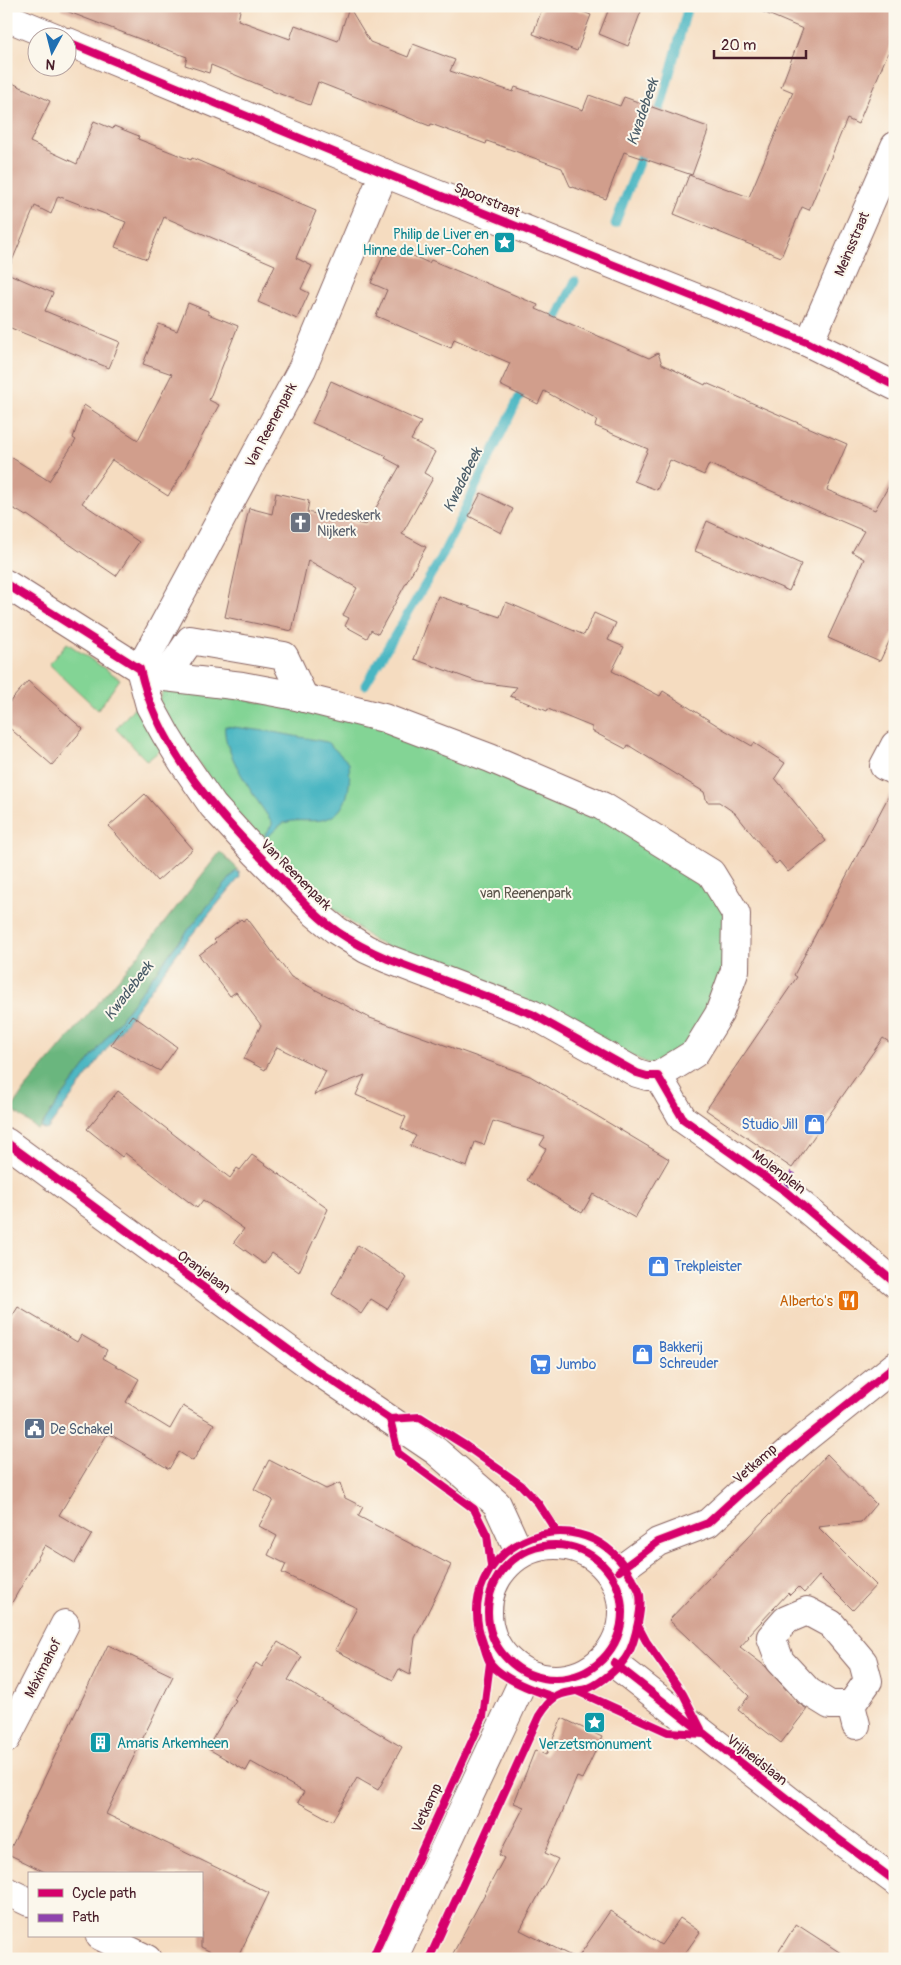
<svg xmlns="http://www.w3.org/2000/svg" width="901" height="1965" font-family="Pangolin,sans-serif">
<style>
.green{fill:#83d495;stroke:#667a60}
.forest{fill:#6ab67e;stroke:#5a6a54}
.water{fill:#48b6c2;stroke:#496a76}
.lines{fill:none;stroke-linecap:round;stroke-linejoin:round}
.stream{stroke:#48b6c2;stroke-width:9}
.building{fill:#d19e8c}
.minor-casing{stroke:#86615f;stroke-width:30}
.minor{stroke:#fff;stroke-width:28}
.quiet{stroke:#8e44ad;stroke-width:6;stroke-dasharray:12 6;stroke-linecap:butt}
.cycleway-casing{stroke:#fbf7ec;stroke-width:11}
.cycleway{stroke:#d6006c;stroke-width:8}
.labels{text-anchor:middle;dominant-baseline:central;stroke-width:4;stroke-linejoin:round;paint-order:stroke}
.street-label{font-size:14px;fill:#4a1f2b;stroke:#fbf7ec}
.culture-label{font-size:14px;fill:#0d838f;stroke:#fbf7ec;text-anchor:end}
.worship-label{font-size:14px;fill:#5b616d;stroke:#fbf7ec;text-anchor:start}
.park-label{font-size:14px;fill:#5b554b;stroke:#fbf7ec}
.shop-label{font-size:14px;fill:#366cbe;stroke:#fbf7ec;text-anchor:start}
.food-label{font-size:14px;fill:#c56008;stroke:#fbf7ec;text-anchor:end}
.service-label{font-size:14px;fill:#4e5e75;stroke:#fbf7ec;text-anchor:start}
.water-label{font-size:15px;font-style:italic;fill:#495b67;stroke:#fbf7ec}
</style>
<rect width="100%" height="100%" fill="#fbf7ec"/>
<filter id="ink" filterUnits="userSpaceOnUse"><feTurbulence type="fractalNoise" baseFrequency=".02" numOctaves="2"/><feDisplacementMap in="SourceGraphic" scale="10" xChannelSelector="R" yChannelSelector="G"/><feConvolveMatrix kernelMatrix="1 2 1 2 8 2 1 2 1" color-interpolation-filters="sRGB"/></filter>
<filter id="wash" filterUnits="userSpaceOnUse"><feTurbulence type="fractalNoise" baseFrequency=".0096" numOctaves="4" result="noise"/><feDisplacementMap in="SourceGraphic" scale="20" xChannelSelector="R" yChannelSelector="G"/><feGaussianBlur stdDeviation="1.12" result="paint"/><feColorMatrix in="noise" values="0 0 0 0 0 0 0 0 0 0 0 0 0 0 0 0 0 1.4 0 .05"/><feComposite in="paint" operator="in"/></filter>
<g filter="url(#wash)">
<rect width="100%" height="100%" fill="#f5dcc0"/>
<g class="green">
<polygon points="67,643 120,679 98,710 49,664"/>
<polygon points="164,687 357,718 571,799 685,868 718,898 731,927 720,1014 659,1068 374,941 313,892 222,798 159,703"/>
<polygon points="137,704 164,747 147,761 116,729"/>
</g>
<polygon class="forest" points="220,852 238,869 176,945 56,1105 38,1130 12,1109 24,1090 141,952"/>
<g class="water">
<path d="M225,726L273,732L327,742L349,763C351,783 349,812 326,819C313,823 298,818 284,823C277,826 273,834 266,837L265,834L272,825V822C258,802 221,750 225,726Z"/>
<polygon points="236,871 239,872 240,877 184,944 47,1130 41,1128 41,1127 56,1105 176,945"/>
</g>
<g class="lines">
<g class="stream">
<polyline points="656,119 662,103 688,6"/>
<polyline points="615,224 645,147"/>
<polyline points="552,328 575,281"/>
<polyline points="365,685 441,558 525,385"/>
</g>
</g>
<g id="blocks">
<g class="building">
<polygon points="61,6 241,6 238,20 290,39 295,25 338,41 349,7 370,42 408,57 413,44 455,60 450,71 513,92 515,87 583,110 589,95 620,106 624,97 708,127 708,131 692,175 624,152 606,199 570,186 562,168 487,141 486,144 431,124 430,126 318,82 310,105 272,91 272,90 211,65 209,73 185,65 187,57 61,9"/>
<polygon points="543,6 567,6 591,15 577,51 533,34"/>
<polygon points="610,6 643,6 628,46 599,34"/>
<polygon points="749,6 895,6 895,36 858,124 847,119 809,210 802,207 781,257 674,214 689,175 749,197 793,92 781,87 803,29"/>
<polygon points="6,80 50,101 30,142 77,164 94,121 113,129 114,126 139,136 138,139 191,160 192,158 316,211 296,258 312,266 301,289 309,293 297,319 258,302 275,265 164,217 147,259 115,247 126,222 58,196 51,214 35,206 7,273 53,293 45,311 120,342 109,368 6,326"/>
<polygon points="388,245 429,263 431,260 538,305 536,309 649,358 658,353 662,364 705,385 706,383 847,444 827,490 875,510 895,475 895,629 880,661 828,638 864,559 852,552 864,531 709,464 704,475 670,460 657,490 634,481 648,449 595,426 597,420 544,391 538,404 500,385 510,363 454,339 451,348 376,316 387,290 371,283"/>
<polygon points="188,303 208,311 208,314 238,326 209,400 219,405 181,475 168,496 112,460 82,503 139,542 116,576 27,515 26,516 6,504 6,454 49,481 76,440 73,438 84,405 138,440 172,374 143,364 159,324 177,331"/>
<polygon points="331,381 421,422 411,440 435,452 424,473 433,478 402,534 426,547 378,634 371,630 367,638 345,626 349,618 343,615 357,588 308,560 292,631 225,617 249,508 272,514 276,493 309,501 307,512 366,525 400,466 385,458 387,456 312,423"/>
<polygon points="481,493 513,509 501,533 469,516"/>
<polygon points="707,521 801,564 789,591 695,551"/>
<polygon points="438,596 500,617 506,602 584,635 594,613 616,623 608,640 624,647 612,671 660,696 663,691 723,729 752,746 754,743 785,763 775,778 826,841 788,872 779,861 776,864 735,813 719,802 707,802 704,792 628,745 626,749 592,731 592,727 548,709 547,711 510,696 517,687 478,682 414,659"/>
<polygon points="28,681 83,729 52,765 6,725 6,706"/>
<polygon points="894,786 895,1046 883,1038 792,1168 706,1110 797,977 794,975"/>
<polygon points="145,794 193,849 157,881 109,826"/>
<polygon points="247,918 291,977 370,1018 530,1076 669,1159 635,1218 593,1194 582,1213 527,1180 546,1149 540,1145 545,1137 493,1121 484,1145 475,1142 467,1167 410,1146 416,1136 401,1128 406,1117 356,1095 365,1075 314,1095 326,1071 277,1047 265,1070 244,1059 261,1025 236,992 230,996 199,955 216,942 214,940 241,919 243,921"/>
<polygon points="132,1015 177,1047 160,1071 111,1045"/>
<polygon points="118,1091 230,1178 237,1168 240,1170 252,1155 328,1209 299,1272 272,1253 264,1264 234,1242 244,1229 203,1200 197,1208 125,1153 122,1157 87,1129"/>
<polygon points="358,1245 407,1278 387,1309 371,1299 361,1314 332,1294"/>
<polygon points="18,1307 77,1342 81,1335 107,1350 103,1358 139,1379 126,1402 170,1429 183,1406 214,1424 193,1461 179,1452 169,1469 108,1433 59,1515 92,1534 75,1563 45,1545 6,1613 6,1326"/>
<polygon points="827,1454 876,1504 861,1522 818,1527 876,1585 853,1610 819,1576 804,1593 798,1587 790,1595 788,1593 748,1636 749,1637 740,1647 765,1666 798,1703 807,1709 781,1743 738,1710 749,1696 669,1620"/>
<polygon points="269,1460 326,1489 340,1483 345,1498 363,1507 358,1516 451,1565 415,1638 410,1675 399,1669 393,1680 335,1650 357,1608 282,1573 286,1564 268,1555 277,1536 259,1526 273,1500 254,1489"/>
<polygon points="278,1642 302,1657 288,1680 402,1747 378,1790 357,1778 332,1821 298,1802 304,1792 251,1762 246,1771 207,1748 236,1700 234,1699 256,1663 262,1667"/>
<polygon points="108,1645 173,1676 106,1814 269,1893 237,1959 225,1959 201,1947 201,1874 49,1874 8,1854"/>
<polygon points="562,1718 602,1737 582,1779 577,1777 545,1853 558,1859 520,1930 577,1959 450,1959 504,1858 499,1855 524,1807 514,1803 535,1750 546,1755"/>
<polygon points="610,1911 661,1945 680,1918 700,1932 681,1959 577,1959"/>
<polygon points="796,1924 850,1959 774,1959"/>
</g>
</g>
</g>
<g filter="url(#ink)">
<use href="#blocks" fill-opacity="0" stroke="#86615f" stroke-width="1"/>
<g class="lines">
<defs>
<g id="minor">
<polyline points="6,17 57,38"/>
<polyline points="68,42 384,173 809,343 895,386"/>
<polyline points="809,343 895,146"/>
<polyline points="6,584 140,669 165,677 242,686 296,696 384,718 490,758 602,806 711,873 736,914 735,970 719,1014 695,1053 658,1076 647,1076 637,1073 532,1014 388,959 366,949 336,930 315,913 257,854 213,806 182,761 166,735 150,706 140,669 302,369 384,173"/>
<polyline points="165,677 190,640 284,656 304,698"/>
<polyline points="895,745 884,766 895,771"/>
<polyline points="658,1076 683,1119 785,1191 895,1283"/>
<polyline points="6,1142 312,1367 436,1451 497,1504 520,1554"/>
<circle cx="555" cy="1612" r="67"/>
<polyline points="613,1575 658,1542 708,1523 744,1490 804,1439 895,1366"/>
<polyline points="606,1657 837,1838 895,1881"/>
<polyline points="851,1705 868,1681 863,1662 831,1624 807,1611 786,1620 771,1637 780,1661 809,1692 830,1705 851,1705 856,1725"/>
<polyline points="6,1739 65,1624"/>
<polyline points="6,1891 29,1902"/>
<polyline points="100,1936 147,1959"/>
<polyline points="393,1959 521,1685 529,1674"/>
</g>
</defs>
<use href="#minor" class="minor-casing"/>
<use href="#minor" class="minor"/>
<polyline class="quiet" points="785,1191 793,1172"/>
<defs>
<g id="cycleway">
<polyline points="68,42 384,173 809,343 895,386"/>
<path d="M6,584L140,669C158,751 222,818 280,877C298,896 316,917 338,932C354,943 370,951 388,959L532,1014L637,1073L647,1076H658L683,1119L785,1191L895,1283"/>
<polyline points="6,1142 312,1367 390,1419"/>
<polyline points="390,1419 420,1417 466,1446 521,1485 538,1503 556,1531"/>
<polyline points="390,1419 398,1453 474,1509 487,1535 491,1566"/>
<circle cx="555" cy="1612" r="67"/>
<polyline points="619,1571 658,1542 708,1523 744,1490 804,1439 895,1366"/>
<polyline points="638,1626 646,1641 683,1694 701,1729"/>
<polyline points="614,1663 837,1838 895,1881"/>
<polyline points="577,1691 668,1732 704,1734"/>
<polyline points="372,1959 483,1717 490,1663"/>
<path d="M429,1959L539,1716C543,1710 547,1703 553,1699C561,1691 578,1692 589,1688C601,1683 622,1666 628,1654C635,1642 644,1604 639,1591C637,1585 631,1578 628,1572C577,1487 448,1551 483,1643C485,1649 487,1659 491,1664C504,1680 535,1691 554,1697"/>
</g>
</defs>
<use href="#cycleway" class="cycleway-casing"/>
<use href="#cycleway" class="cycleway"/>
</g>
</g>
<defs>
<symbol id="sight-square" viewBox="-11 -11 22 22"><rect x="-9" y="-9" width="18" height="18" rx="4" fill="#0f9aa8" stroke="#fbf7ec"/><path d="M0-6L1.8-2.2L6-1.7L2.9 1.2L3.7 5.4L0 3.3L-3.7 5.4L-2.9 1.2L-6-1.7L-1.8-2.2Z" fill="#fff"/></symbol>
<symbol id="church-square" viewBox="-11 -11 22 22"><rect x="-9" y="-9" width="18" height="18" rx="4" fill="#6b7280" stroke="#fbf7ec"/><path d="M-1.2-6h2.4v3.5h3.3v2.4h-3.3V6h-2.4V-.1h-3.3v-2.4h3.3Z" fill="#fff"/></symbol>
<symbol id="shop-square" viewBox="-11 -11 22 22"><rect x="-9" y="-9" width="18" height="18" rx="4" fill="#3f7fe0" stroke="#fbf7ec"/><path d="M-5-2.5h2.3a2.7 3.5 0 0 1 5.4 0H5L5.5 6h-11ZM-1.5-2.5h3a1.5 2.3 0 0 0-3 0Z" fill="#fff"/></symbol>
<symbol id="restaurant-square" viewBox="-11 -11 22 22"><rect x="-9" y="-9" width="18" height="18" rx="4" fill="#e8710a" stroke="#fbf7ec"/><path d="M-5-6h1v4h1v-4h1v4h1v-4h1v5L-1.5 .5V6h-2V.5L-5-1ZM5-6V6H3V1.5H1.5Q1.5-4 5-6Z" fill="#fff"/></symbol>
<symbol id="supermarket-square" viewBox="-11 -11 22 22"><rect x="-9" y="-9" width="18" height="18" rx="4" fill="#3f7fe0" stroke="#fbf7ec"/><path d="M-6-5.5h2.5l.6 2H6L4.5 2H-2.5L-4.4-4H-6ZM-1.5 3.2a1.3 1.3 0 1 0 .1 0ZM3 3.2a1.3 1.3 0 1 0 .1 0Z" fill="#fff"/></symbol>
<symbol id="civic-square" viewBox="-11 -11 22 22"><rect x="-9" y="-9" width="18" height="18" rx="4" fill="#5c6f8a" stroke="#fbf7ec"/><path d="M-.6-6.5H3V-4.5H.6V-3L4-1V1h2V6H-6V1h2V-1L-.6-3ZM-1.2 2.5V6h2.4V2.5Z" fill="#fff"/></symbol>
<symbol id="building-square" viewBox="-11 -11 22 22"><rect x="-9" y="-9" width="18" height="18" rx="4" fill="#0f9aa8" stroke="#fbf7ec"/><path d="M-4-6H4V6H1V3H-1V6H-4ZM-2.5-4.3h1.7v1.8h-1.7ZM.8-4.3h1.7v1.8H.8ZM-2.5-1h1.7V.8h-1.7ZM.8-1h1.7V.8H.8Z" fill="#fff"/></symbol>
</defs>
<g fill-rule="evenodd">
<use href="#sight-square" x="492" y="230" width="25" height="25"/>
<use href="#church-square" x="288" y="510" width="25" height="25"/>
<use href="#shop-square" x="802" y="1112" width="25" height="25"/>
<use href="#shop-square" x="646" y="1254" width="25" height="25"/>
<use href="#restaurant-square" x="836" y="1288" width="25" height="25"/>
<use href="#shop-square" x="630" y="1342" width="25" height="25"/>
<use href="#supermarket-square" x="528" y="1352" width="25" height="25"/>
<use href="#civic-square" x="22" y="1416" width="25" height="25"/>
<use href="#sight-square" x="582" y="1710" width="25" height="25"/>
<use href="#building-square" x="88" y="1730" width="25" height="25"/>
</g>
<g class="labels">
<g class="street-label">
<text transform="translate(487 200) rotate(22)">Spoorstraat</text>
<text transform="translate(852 244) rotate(-67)">Meinsstraat</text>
<text transform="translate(271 425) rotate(-62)">Van Reenenpark</text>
<text transform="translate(296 875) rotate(45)">Van Reenenpark</text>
<text transform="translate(779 1172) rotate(37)">Molenplein</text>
<text transform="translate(204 1272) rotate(36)">Oranjelaan</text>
<text transform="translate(755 1464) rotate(-41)">Vetkamp</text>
<text transform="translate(43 1668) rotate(-63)">Máximahof</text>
<text transform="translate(757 1760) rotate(38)">Vrijheidslaan</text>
<text transform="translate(427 1808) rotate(-65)">Vetkamp</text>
</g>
<g class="culture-label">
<text x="489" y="234">Philip de Liver en<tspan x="489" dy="16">Hinne de Liver-Cohen</tspan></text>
<text x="117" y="1743" text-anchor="start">Amaris Arkemheen</text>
<text x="595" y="1744" text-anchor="middle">Verzetsmonument</text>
</g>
<g class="worship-label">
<text x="317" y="515">Vredeskerk<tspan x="317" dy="16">Nijkerk</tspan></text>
</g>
<g class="park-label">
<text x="526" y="893">van Reenenpark</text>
</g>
<g class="shop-label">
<text x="798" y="1124" text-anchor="end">Studio Jill</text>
<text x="674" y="1266">Trekpleister</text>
<text x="659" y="1347">Bakkerij<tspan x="659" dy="16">Schreuder</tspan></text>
<text x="556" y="1364">Jumbo</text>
</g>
<g class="food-label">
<text x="833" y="1301">Alberto's</text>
</g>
<g class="service-label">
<text x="50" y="1429">De Schakel</text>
</g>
<g class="water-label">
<text transform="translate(643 112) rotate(-71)">Kwadebeek</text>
<text transform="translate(463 480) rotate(-64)">Kwadebeek</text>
<text transform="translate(129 991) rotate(-52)">Kwadebeek</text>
</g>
</g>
<rect width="901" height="1965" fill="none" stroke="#fbf7ec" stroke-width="25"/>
<rect x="28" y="1872" width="175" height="65" fill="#fbf7ec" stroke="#b4a19f"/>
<rect x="38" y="1889" width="25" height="8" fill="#d6006c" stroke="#b4a19f"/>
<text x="72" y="1898" font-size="15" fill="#4a1f2b">Cycle path</text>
<rect x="38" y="1914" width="25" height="8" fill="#8e44ad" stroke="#b4a19f"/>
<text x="72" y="1922" font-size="15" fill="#4a1f2b">Path</text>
<g transform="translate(52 52) rotate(187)"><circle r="24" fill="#fbf7ec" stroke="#b4a19f"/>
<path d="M0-4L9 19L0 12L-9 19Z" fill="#1f6fb2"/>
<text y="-8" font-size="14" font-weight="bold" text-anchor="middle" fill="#4a1f2b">N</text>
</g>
<path d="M714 50v8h92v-8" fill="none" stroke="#4a1f2b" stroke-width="2.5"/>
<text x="721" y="50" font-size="15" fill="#4a1f2b" stroke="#fbf7ec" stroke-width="4" paint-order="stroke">20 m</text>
</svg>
